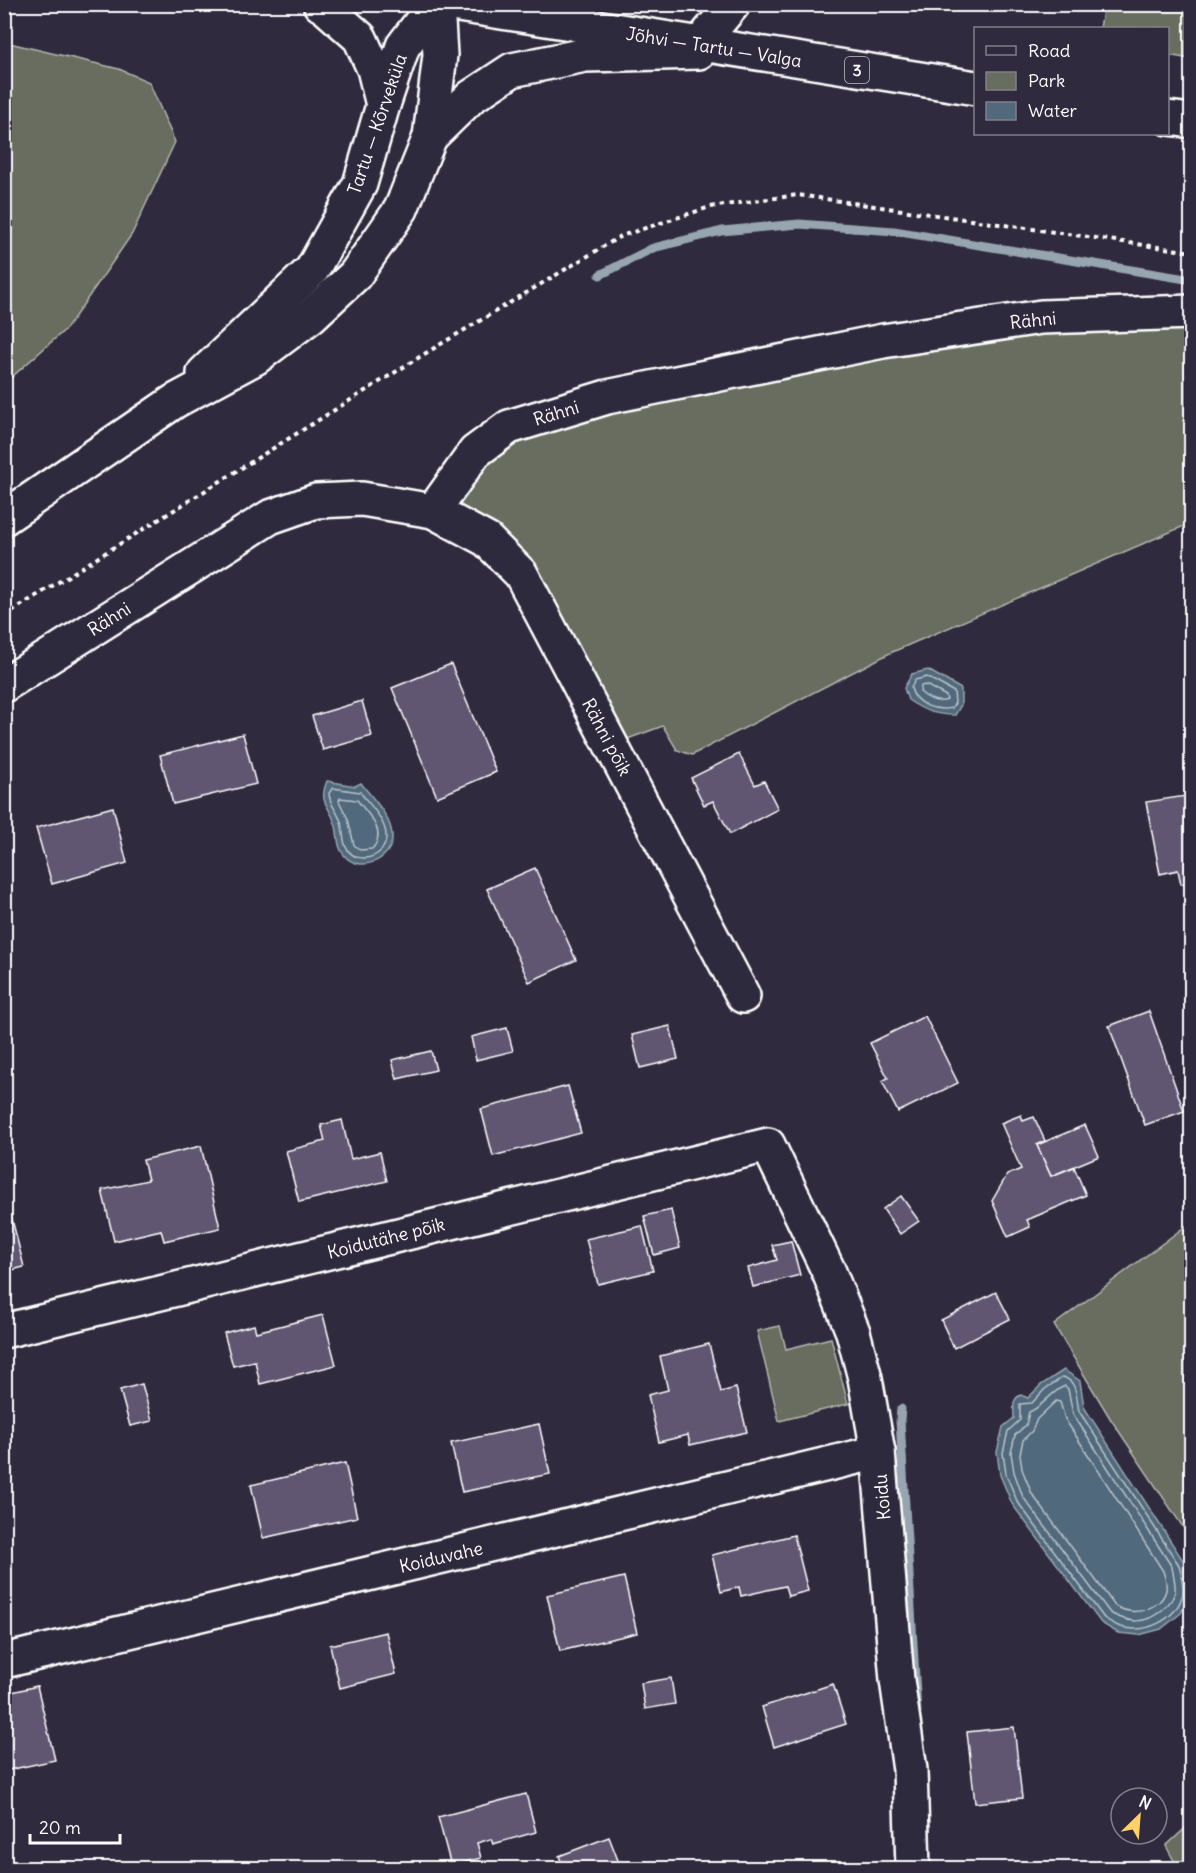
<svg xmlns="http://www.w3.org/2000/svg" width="1196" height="1873" font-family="Delius,sans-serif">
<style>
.green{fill:#676d5f;stroke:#b3b6af;stroke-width:1.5}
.water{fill:#51697b;stroke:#97a5b0;stroke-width:1.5}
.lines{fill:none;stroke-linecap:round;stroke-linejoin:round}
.shore{stroke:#b9c3ca;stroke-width:1.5}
.stream{stroke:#97a5b0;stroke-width:9}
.building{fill:#615672;stroke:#fff;stroke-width:1.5}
.minor-casing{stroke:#fff;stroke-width:38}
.major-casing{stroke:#fff;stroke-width:38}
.highway-casing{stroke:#fff;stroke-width:38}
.path{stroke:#fff;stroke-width:4;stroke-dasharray:4.5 4.5;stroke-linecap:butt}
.minor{stroke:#2f2a3d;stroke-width:33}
.major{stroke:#2f2a3d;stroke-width:33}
.highway{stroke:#2f2a3d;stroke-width:33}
.labels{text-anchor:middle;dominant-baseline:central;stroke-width:4.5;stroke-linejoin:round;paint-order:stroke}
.shield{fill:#2f2a3d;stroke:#c1bfc5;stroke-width:1.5}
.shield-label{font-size:16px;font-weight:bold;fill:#fff}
.street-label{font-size:18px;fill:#fff;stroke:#2f2a3d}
</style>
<rect width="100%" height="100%" fill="#2f2a3d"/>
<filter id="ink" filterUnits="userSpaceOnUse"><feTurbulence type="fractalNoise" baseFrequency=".0167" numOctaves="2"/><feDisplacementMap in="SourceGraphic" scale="12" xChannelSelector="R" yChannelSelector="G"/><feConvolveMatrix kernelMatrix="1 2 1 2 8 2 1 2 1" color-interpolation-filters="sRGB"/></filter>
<g filter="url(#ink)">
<g class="green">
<polygon points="1104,5 1191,5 1191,59 1168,55 1168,28 1100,28"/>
<polygon points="5,42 119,69 149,82 175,142 132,234 67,328 5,383"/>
<polygon points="1191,312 1191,523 890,653 692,755 677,750 663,726 611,745 521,574 433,511 509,427 883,341"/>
<polygon points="1191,1222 1191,1539 1110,1418 1054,1325"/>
<polygon points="780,1326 786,1349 831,1338 848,1404 779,1421 757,1331"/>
<polygon points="1191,1823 1191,1868 1178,1868 1166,1846"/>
</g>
<g class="water">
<path d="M928,670L961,689V705L955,715C935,715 924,711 908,700L904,688L912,674Z"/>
<path d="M327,781L355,786L361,783C372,798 390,815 392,834C395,859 360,875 344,855C336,846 339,834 335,823C329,804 318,803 327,781Z"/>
<path d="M1064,1370L1080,1381L1084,1407L1184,1562L1188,1577L1189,1596L1181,1613L1161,1629L1139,1635L1118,1633L1101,1623L1012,1504L1000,1475L997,1452L1003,1427L1014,1418C1014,1408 1011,1399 1021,1395L1028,1398L1041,1385Z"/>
</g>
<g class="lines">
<g class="shore">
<path d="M927,677L954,692L955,703L952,708C936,711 915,706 911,688L915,680Z"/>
<path d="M921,686L926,685L946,696L947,700C937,704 927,698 920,692Z"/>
<path d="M333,788L360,792C369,804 385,819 386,835C388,856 359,867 347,849C342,841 344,831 341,822C338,812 329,804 329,793Z"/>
<path d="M340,798L357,800C368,814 388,832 372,849L360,850L354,845L348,819L339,801Z"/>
<path d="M1063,1377C1078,1382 1076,1397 1079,1411L1179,1565C1181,1574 1185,1588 1182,1597C1174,1621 1145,1634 1121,1627C1115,1625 1109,1621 1104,1618L1017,1501L1006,1474L1003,1453L1008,1431L1020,1420V1404L1032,1403L1045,1389Z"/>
<path d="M1065,1386L1068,1389L1073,1414L1172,1567C1173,1575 1176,1583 1175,1591C1174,1599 1168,1605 1162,1610C1145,1625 1129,1623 1110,1613L1023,1497L1014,1472L1011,1453L1015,1435L1026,1425L1029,1412C1043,1407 1050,1392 1065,1386Z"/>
<path d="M1056,1401L1060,1402L1065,1419L1163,1571C1165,1577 1167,1584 1166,1590C1165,1595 1163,1598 1159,1602C1145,1613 1131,1615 1115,1606L1032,1494L1022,1469L1020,1454L1023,1440L1032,1431L1037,1419Z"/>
</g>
<g class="stream">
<polyline points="600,275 653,248 722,231 799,224 894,231 1192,280"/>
<polyline points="901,1409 900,1420 917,1712"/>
</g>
</g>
<g class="building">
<polygon points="451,664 496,772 437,797 392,688"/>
<polygon points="362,701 372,736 323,750 312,716"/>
<polygon points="243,734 256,784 173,804 160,755"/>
<polygon points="739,754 755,785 764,781 778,809 730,834 713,801 704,805 691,778"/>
<polygon points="1192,795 1192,882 1181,884 1178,870 1160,874 1146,802"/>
<polygon points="113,807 127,863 52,884 36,828"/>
<polygon points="535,868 576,960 529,982 487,889"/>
<polygon points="1149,1011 1184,1111 1145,1125 1109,1026"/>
<polygon points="925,1016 958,1083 898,1112 882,1081 888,1078 870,1043"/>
<polygon points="670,1026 678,1059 640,1068 632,1035"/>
<polygon points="507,1028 513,1051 476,1060 471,1037"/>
<polygon points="431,1051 436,1070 397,1079 392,1060"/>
<polygon points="568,1086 581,1133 493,1156 481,1109"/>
<polygon points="1021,1115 1023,1121 1034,1117 1045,1141 1037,1145 1051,1176 1074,1167 1086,1195 1027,1220 1030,1227 1008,1237 992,1201 1007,1175 1021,1169 1001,1123"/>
<polygon points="342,1120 351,1159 380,1152 387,1181 299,1202 286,1151 325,1141 321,1125"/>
<polygon points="1085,1125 1099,1156 1051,1176 1037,1145"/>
<polygon points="201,1146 220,1228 164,1241 161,1230 114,1241 102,1190 148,1180 143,1160"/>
<polygon points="901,1196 919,1221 900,1234 883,1209"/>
<polygon points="671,1210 680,1248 654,1255 644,1216"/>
<polygon points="11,1215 24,1267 4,1272 4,1217"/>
<polygon points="642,1226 653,1271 598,1284 586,1239"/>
<polygon points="791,1241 800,1275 753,1287 748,1268 777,1260 772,1245"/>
<polygon points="996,1292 1010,1319 954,1348 941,1320"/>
<polygon points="323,1315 336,1365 260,1384 255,1361 233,1366 224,1333 254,1325 256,1332"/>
<polygon points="709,1344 721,1392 736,1388 747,1432 690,1445 688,1435 659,1442 648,1395 668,1390 660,1356"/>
<polygon points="142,1384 152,1421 130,1426 120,1390"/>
<polygon points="539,1424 550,1474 462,1492 451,1443"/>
<polygon points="345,1463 357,1517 263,1538 251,1485"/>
<polygon points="794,1535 808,1591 788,1596 785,1586 741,1596 739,1587 721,1592 712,1555"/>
<polygon points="624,1577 637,1633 560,1651 547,1595"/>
<polygon points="386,1632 396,1674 340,1688 330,1645"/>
<polygon points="671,1678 675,1704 645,1709 641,1683"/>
<polygon points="833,1684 846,1724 774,1747 762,1707"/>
<polygon points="37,1686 55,1760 4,1771 4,1694"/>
<polygon points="1014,1727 1022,1798 975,1803 967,1732"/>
<polygon points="526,1794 536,1832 493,1844 491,1839 477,1843 481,1858 451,1866 438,1817"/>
<polygon points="609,1837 621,1868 564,1868 559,1856"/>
</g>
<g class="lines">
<defs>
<g id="minor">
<polyline points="699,45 733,4"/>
<polyline points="433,511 475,452 509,427 607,397 883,341 1041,317 1192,312"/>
<polyline points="4,685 270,517 316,501 362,499 433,511 487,540 521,574 743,996"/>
<polyline points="4,1331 768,1145 829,1272 853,1332 865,1378 878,1452 897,1680 910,1770 913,1868"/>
<polyline points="4,1661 878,1452"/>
</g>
<g id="major">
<polyline points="320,4 325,7 360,38 374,69 383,105"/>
<polyline points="430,137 471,97 512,70 585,55 699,52"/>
<polyline points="204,373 312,270 360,184 383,105 403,46 435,4"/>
<polyline points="4,518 175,401 255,358 311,316 355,275 401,209 430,137 440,55 437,4"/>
</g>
<g id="highway">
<polyline points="452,4 976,88"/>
<polyline points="1168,118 1192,121"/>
</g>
</defs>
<use href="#minor" class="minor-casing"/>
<use href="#major" class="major-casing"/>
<use href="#highway" class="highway-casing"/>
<polyline class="path" points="4,616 426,353 621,236 710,207 798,195 1192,252"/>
<use href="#minor" class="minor"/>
<use href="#major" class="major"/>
<use href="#highway" class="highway"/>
</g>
</g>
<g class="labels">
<rect class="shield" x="845" y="57" width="24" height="26" rx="4.5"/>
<g class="shield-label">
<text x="857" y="70">3</text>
</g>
<g class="street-label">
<text transform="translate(714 47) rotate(9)">Jõhvi — Tartu — Valga</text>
<text transform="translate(377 124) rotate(-71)">Tartu — Kõrveküla</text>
<text transform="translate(1033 320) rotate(-6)">Rähni</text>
<text transform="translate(556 413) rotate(-17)">Rähni</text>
<text transform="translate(109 619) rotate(-32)">Rähni</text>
<text transform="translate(607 737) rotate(62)">Rähni põik</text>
<text transform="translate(386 1238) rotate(-14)">Koidutähe põik</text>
<text transform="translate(882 1497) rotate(-95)">Koidu</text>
<text transform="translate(441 1557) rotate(-13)">Koiduvahe</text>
</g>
</g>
<rect width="1196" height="1873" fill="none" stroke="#2f2a3d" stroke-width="24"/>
<rect x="12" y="12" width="1172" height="1849" fill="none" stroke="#fff" stroke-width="2" filter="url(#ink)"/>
<rect x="974" y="27" width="195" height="108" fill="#2f2a3d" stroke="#827f8b" stroke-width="1.5"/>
<rect x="986" y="46" width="30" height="9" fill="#2f2a3d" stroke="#827f8b" stroke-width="1.5"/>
<text x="1028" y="57" font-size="18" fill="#ffffff">Road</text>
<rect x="986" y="72" width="30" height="18" fill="#676d5f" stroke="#827f8b" stroke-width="1.5"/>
<text x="1028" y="87" font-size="18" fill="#ffffff">Park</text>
<rect x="986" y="102" width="30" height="18" fill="#51697b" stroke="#827f8b" stroke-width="1.5"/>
<text x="1028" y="117" font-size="18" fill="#ffffff">Water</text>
<g transform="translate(1139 1816) rotate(25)"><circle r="28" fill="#2f2a3d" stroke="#827f8b" stroke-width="1.5"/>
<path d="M0-4.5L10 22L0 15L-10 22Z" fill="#ffd166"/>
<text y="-9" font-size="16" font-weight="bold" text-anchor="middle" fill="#ffffff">N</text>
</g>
<path d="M30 1834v9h90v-9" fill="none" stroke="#ffffff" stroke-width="3"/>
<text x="39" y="1834" font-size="18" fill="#ffffff" stroke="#2f2a3d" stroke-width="4.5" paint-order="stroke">20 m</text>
</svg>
